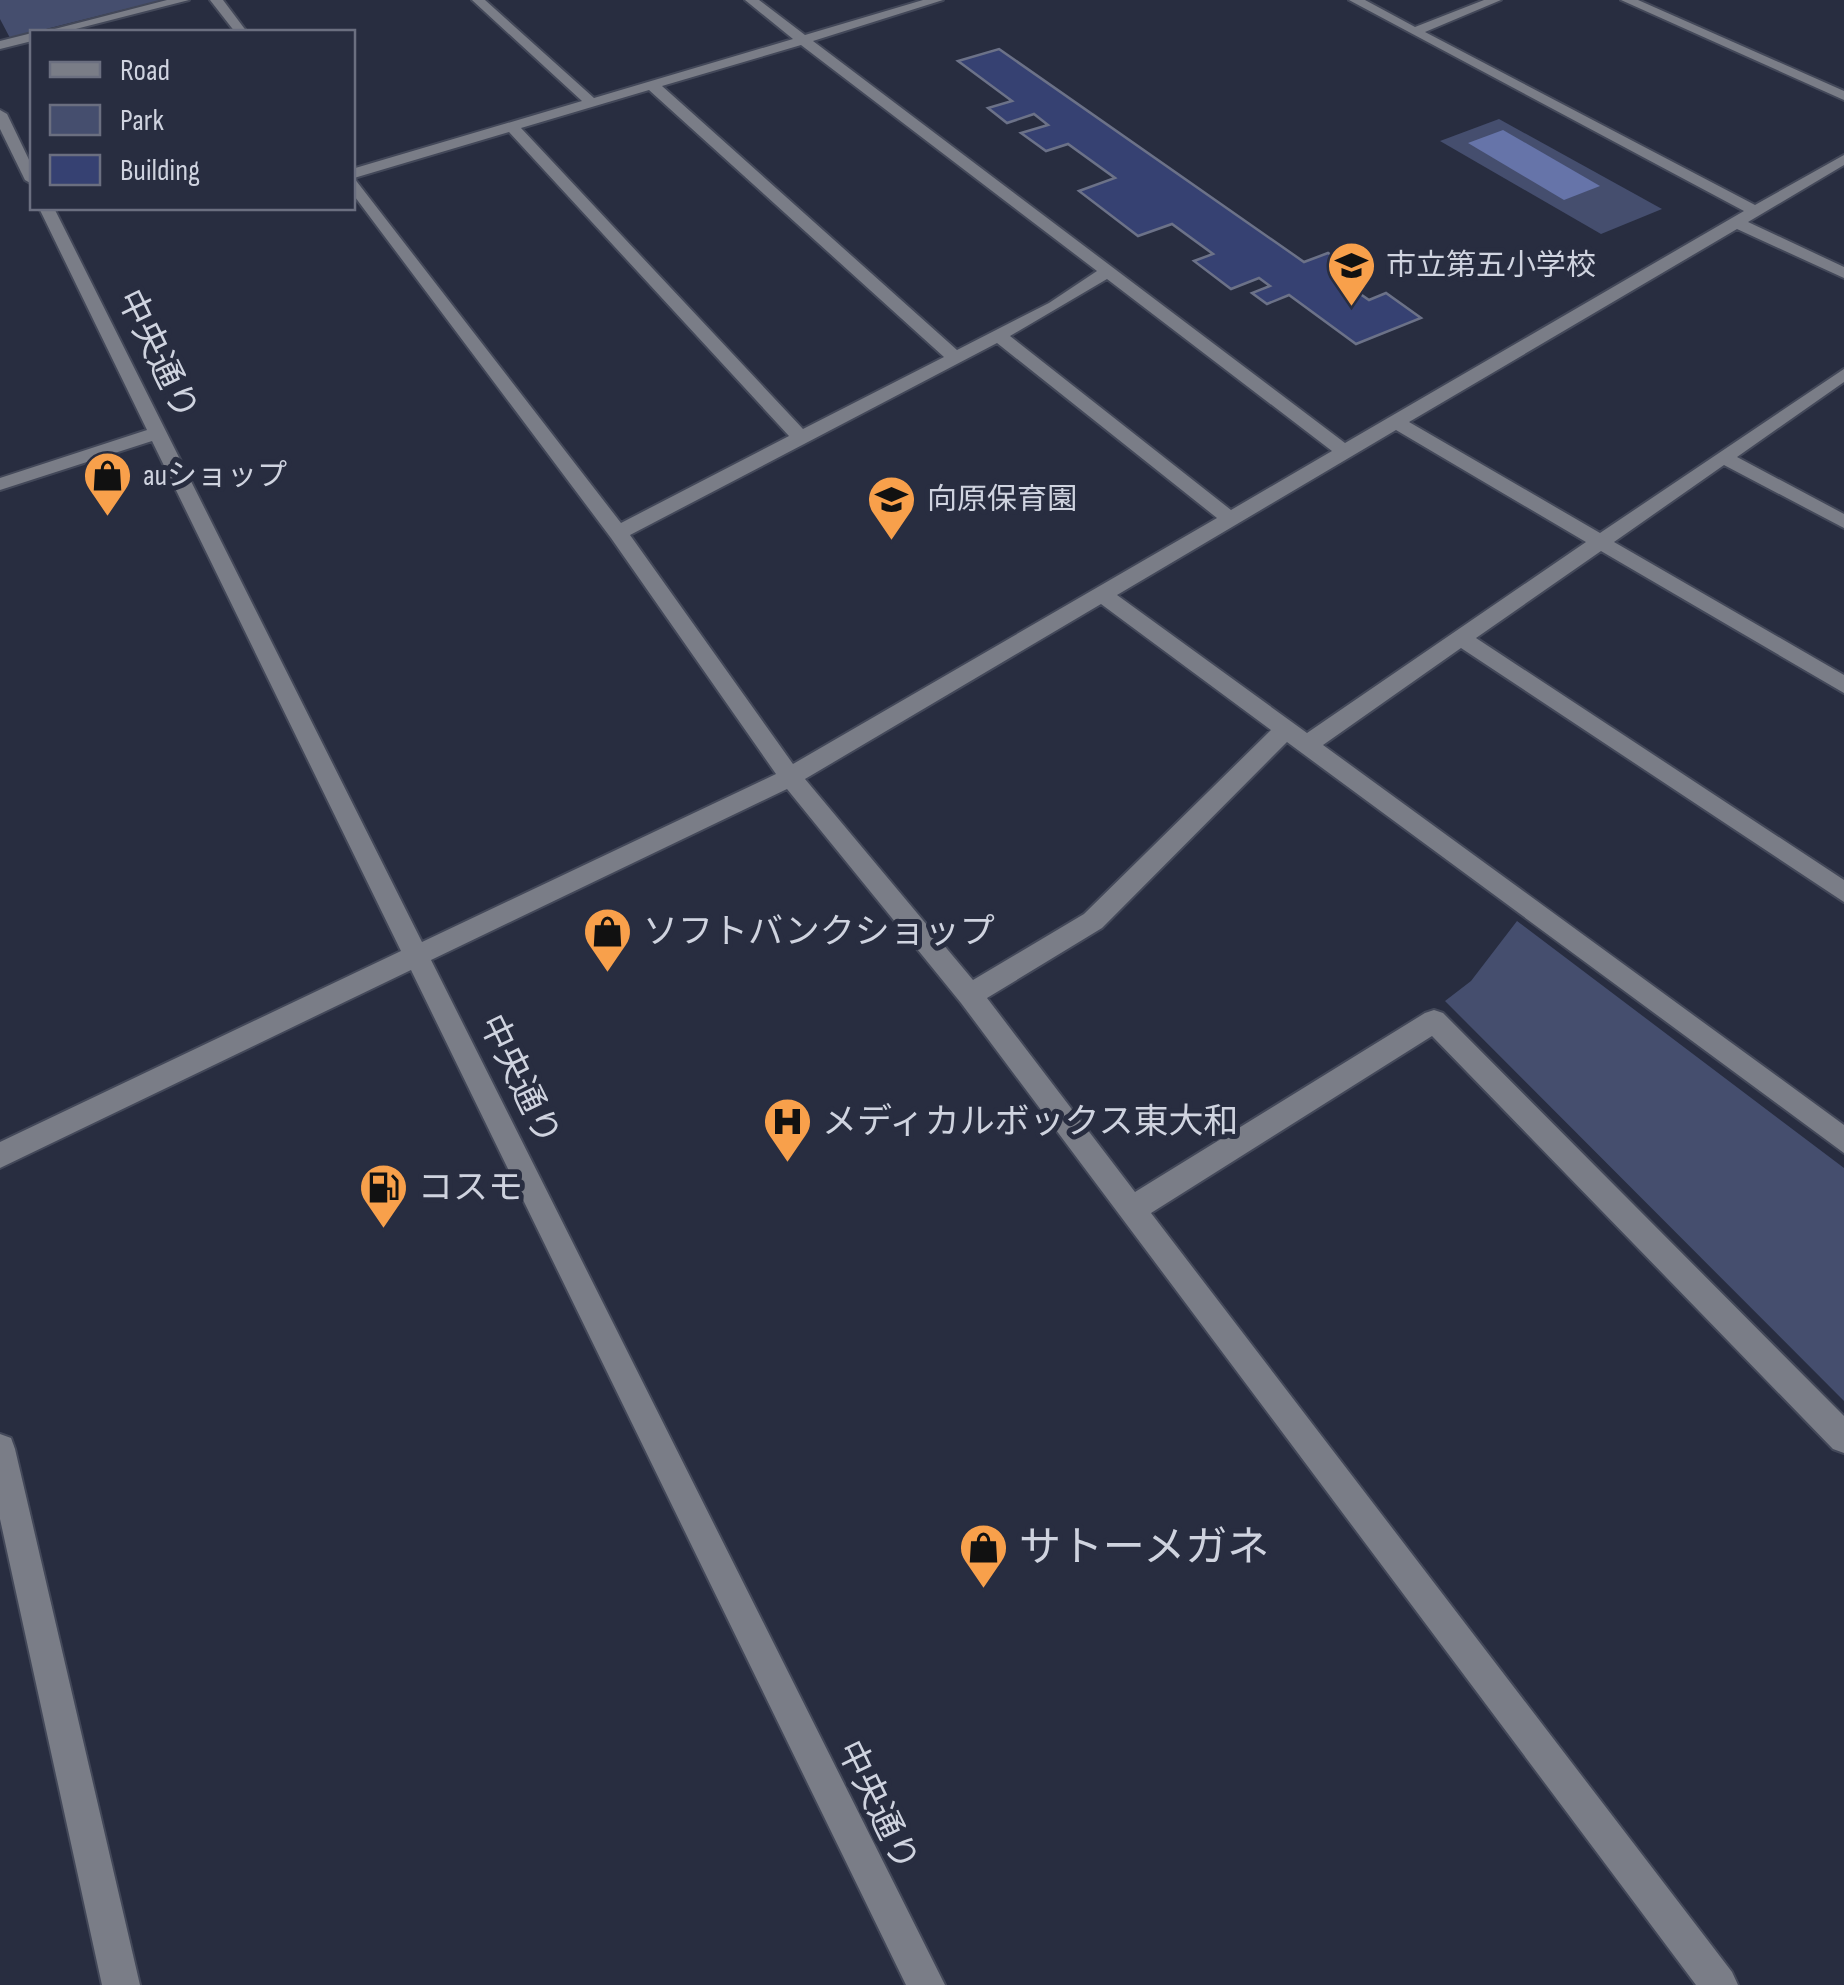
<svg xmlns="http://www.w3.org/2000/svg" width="1844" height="1985" font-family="'Sofia Sans Condensed','Noto Sans JP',sans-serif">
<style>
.green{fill:#454e6e}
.water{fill:#6674a9}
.building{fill:#364172;stroke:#6c7288;stroke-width:2.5}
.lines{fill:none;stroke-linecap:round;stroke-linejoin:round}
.minor-casing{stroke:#434859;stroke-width:4}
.minor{fill:#7a7d87;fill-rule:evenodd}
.labels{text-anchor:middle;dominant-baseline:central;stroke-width:10;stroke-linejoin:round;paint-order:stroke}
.far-poi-label{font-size:30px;fill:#cfd3df;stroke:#282d40;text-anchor:start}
.street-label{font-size:35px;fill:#cfd3df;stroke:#282d40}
.poi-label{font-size:35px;fill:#cfd3df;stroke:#282d40;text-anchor:start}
.near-poi-label{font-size:42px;fill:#cfd3df;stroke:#282d40;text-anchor:start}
</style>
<rect width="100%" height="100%" fill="#282d40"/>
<g class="green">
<polygon points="0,0 162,0 10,38 0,19"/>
<polygon points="1499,119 1662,209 1601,234 1440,141"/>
<polygon points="1517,921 1844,1168 1844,1401 1445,1001 1471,981"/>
</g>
<polygon class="water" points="1503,130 1600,186 1564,200 1468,143"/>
<polygon class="building" points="999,49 1304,262 1328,253 1351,268 1333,275 1369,300 1386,293 1421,318 1356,344 1289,295 1267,304 1252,293 1270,286 1259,278 1231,289 1194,261 1213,254 1172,224 1138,236 1079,191 1115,178 1068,144 1046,151 1021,133 1048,125 1034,114 1007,123 988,108 1012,101 958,61"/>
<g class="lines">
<defs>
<g id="minor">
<polygon points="167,0 189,0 64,32 43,32"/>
<polygon points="210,0 223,0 247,32 235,32"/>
<path d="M472,0H485L594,98L793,39L745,0H759L805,35L923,0H943L813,41L1345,443L1744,211L1349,0H1365L1415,27L1484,0H1501L1425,32L1755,205L1844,155V165L1748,222L1844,267V278L1737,229L1409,422L1600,533L1844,369V382L1737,457L1844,514V528L1724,465L1614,542L1844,675V693L1601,551L1476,638L1844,880V902L1461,648L1323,745L1844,1125V1153L1287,742L1102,928L987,998L1135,1192L1425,1013L1434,1010L1443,1013L1844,1416V1453L1833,1449L1432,1036L1151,1213L1732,1972L1738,1985H1696L961,1003L787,789L431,960L945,1985H906L411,970L0,1168V1142L401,951L152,441L0,490V478L147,430L39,208H54L422,942L776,774L611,538L352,193V169L582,101ZM801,45L1097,271L1049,303L957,350L662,86ZM649,90L944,357L803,429L521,128ZM509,132L789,436L621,523L354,178ZM1107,279L1332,451L1231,510L1010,336ZM997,343L1217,518L793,764L630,535ZM1396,430L1586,542L1307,733L1117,595ZM1101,604L1271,730L1084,914L973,980L805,779Z"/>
<polygon points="1621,0 1638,0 1844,91 1844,100"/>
<polygon points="32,33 32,41 0,49 0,41"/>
<polygon points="0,110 7,114 32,166 32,184 25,180 0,129"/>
<polygon points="0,1434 11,1438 15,1449 140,1985 102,1985 0,1519"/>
</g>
</defs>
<use href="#minor" class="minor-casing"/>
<use href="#minor" class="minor"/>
</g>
<defs>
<symbol id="school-pin" viewBox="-11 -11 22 30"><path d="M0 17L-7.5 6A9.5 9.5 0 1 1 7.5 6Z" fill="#f8a04b" stroke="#282d40"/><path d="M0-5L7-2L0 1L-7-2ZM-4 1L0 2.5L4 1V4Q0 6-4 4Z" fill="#111"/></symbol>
<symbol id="shop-pin" viewBox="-11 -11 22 30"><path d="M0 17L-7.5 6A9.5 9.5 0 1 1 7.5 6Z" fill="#f8a04b" stroke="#282d40"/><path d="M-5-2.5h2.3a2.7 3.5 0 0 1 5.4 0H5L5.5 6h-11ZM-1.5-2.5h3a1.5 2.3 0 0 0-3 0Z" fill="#111"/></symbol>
<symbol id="hospital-pin" viewBox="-11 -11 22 30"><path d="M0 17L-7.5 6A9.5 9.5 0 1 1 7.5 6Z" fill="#f8a04b" stroke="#282d40"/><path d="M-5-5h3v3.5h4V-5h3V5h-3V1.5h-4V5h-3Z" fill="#111"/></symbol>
<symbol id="fuel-pin" viewBox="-11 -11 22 30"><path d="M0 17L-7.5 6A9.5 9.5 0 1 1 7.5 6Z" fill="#f8a04b" stroke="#282d40"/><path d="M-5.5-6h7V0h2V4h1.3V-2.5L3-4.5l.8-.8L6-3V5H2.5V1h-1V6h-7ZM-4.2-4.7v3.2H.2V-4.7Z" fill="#111"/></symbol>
</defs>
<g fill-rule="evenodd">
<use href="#school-pin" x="1324" y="238" width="55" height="75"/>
<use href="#shop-pin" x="80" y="448" width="55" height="75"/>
<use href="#school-pin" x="864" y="472" width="55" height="75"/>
<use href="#shop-pin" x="580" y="904" width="55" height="75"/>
<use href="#hospital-pin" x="760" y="1094" width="55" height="75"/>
<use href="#fuel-pin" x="356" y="1160" width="55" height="75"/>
<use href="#shop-pin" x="956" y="1520" width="55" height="75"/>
</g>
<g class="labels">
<g class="far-poi-label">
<text x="1386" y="266">市立第五小学校</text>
<text x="143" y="476">auショップ</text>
<text x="927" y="500">向原保育園</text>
</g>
<g class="street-label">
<text transform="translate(157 355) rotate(64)">中央通り</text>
<text transform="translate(519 1080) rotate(64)">中央通り</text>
<text transform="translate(877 1806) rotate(64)">中央通り</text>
</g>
<g class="poi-label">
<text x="643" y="932">ソフトバンクショップ</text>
<text x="822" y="1122">メディカルボックス東大和</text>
<text x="418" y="1188">コスモ</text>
</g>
<g class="near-poi-label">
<text x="1019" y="1548">サトーメガネ</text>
</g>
</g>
<rect x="30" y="30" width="325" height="180" fill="#282d40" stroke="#6b6f80" stroke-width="2.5"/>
<rect x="50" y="62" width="50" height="15" fill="#7a7d87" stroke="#6b6f80" stroke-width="2.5"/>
<text x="120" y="80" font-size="30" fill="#cfd3df">Road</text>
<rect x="50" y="105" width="50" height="30" fill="#454e6e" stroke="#6b6f80" stroke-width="2.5"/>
<text x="120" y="130" font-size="30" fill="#cfd3df">Park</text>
<rect x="50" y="155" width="50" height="30" fill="#364172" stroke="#6b6f80" stroke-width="2.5"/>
<text x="120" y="180" font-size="30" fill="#cfd3df">Building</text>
</svg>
